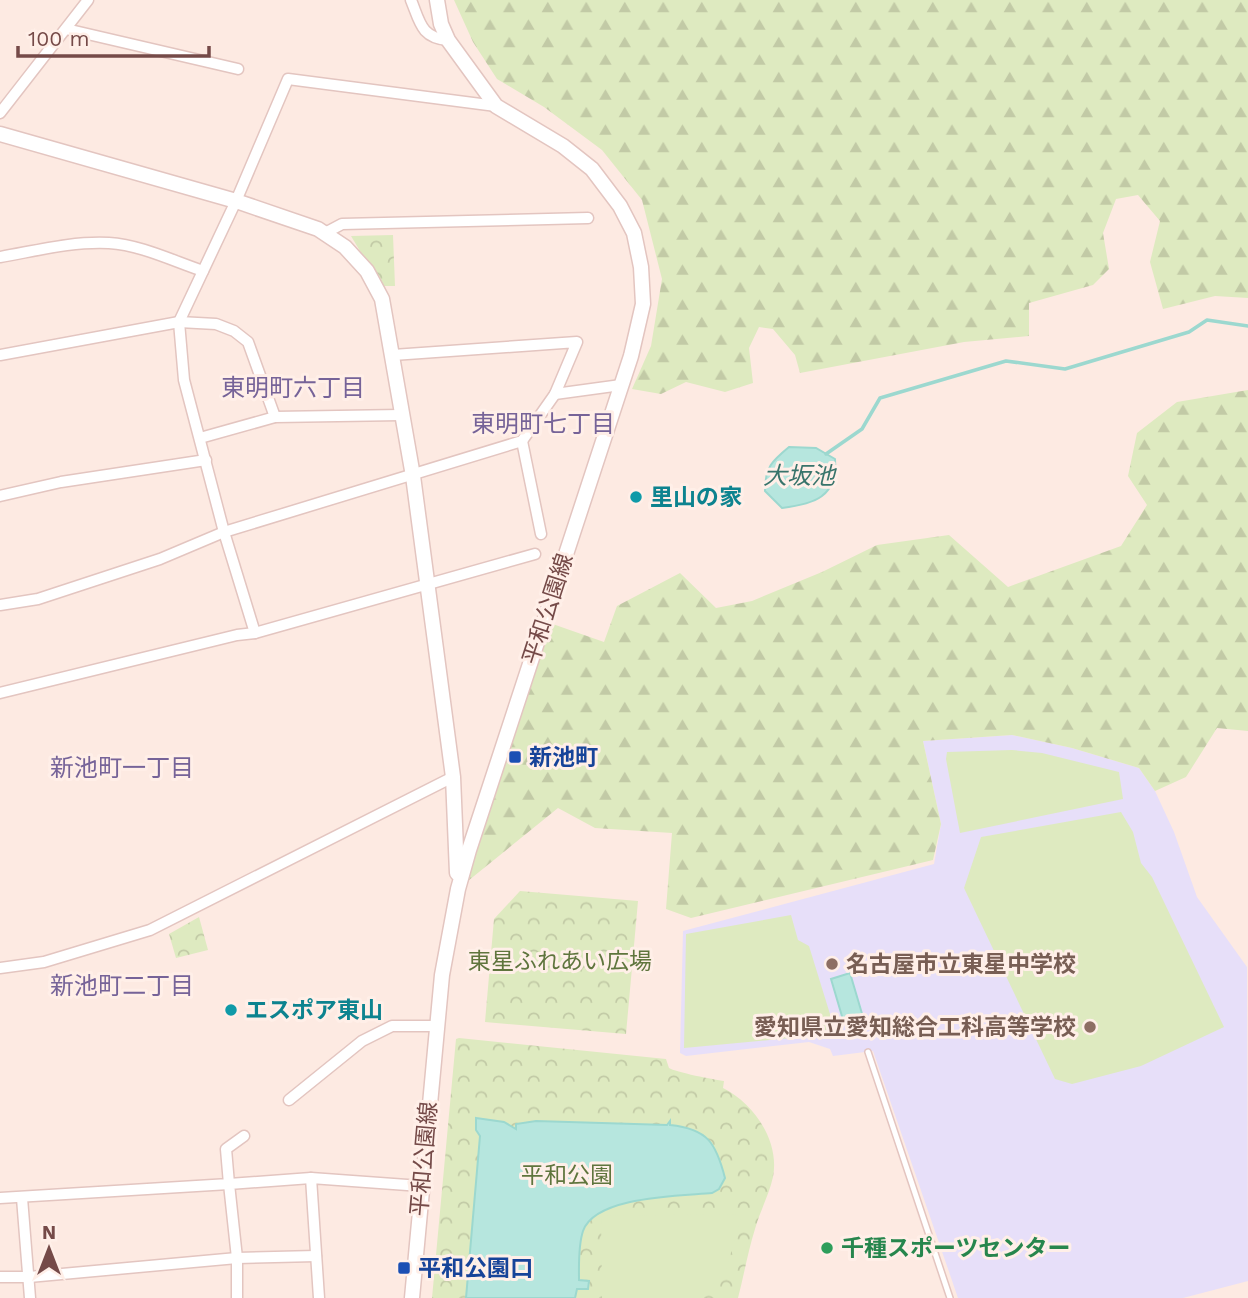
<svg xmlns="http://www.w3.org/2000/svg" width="1248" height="1298" font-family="'Work Sans','Noto Sans JP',sans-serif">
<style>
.education{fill:#e7dff9}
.forest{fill:url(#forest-firs)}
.park{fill:url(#park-crowns)}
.pitch{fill:#deeac0}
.water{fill:#b6e6de;stroke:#9cd8cf;stroke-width:2}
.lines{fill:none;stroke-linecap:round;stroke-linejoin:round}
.stream{stroke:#9cd8cf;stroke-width:3.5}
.service-casing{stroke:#e3c5c0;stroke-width:8}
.minor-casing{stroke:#e3c5c0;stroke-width:13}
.tertiary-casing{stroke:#e3c5c0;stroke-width:17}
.service{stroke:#fff;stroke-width:5}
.minor{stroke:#fff;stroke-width:10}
.tertiary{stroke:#fff;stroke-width:14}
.culture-dot{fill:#0f9aa8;stroke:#ffefe8;stroke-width:2.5}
.transit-dot{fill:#1a4fb4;stroke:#ffefe8;stroke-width:2.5}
.education-dot{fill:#8d6e63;stroke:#ffefe8;stroke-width:2.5}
.leisure-dot{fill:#2e9e5b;stroke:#ffefe8;stroke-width:2.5}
.labels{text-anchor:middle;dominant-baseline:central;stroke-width:6;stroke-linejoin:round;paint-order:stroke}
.culture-label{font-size:23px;font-weight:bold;fill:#0d838f;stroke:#ffefe8;text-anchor:start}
.street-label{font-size:23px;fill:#754a48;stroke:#ffefe8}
.transit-label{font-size:23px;font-weight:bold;fill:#164399;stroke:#ffefe8;text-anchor:start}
.park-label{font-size:23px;fill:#5f753d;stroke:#ffefe8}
.education-label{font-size:23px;font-weight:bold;fill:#785e54;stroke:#ffefe8;text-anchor:start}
.leisure-label{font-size:23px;font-weight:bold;fill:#27864d;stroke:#ffefe8;text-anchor:start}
.neighbourhood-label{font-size:24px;fill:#766398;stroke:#ffefe8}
.water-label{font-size:24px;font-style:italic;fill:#38746b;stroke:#ffefe8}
</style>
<defs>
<pattern id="forest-firs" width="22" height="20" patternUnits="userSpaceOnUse" patternTransform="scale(1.75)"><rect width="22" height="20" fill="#deeac0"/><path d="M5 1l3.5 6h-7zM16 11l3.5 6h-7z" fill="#c2caa6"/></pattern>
<pattern id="park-crowns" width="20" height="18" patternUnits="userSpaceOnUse" patternTransform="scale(1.75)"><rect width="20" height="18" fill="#deeac0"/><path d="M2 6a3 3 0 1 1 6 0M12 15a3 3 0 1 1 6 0" fill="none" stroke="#c2caa6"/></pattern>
</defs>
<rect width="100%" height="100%" fill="#fdeae2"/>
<polygon class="education" points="1012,735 1072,748 1139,768 1155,791 1174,832 1197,897 1247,967 1248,1281 1183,1298 958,1298 873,1051 833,1056 830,1049 809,1042 686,1056 680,1053 683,931 934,864 941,824 923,741"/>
<g class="forest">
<polygon points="454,0 1248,0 1248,298 1215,296 1163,309 1150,262 1160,221 1138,195 1116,199 1103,233 1109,269 1093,285 1029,303 1029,336 964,342 800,373 795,355 773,329 759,327 749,348 753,383 725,392 686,382 661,394 632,389 651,346 662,279 642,200 602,150 544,107 497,79 473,42"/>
<polygon points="1248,390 1248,731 1217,728 1186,777 1155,791 1139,768 1072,748 1012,735 923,741 941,824 933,860 691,918 666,909 672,833 595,828 558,808 458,889 547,622 604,642 617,606 680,573 716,608 752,601 822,572 877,545 949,535 1008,587 1121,546 1147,505 1128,476 1137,433 1177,402"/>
</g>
<g class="park">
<polygon points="393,235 395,286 381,286 351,236"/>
<polygon points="520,891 638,901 626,1034 485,1022 494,919"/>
<polygon points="199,917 208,950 176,958 169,934"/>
<path d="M459,1038L666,1059L669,1068C675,1072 715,1080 724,1081L723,1088C753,1103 780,1140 773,1177C769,1195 760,1211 755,1229C748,1251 744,1275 738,1298H432L456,1039Z"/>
</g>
<g class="pitch">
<polygon points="1012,750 1042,753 1119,772 1123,799 960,833 946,759 947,752"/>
<polygon points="1121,812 1133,832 1141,863 1152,877 1224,1027 1141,1066 1072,1084 1055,1079 964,888 981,837"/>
<polygon points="791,915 798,940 809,946 834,1027 811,1036 684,1048 686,934"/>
<polygon points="742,1214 726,1270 700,1298 602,1298 601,1216"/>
</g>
<g class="water">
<path d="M789,447L816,448L835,459C838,497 814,504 782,508L765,491C765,467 772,461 789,447Z"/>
<polygon points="850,973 863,1017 844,1023 831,979"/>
<path d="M476,1118L504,1122L516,1129V1124L536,1121L667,1125L670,1121V1125C708,1129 716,1143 725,1178L719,1189L712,1193C680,1196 595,1196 583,1231C578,1246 579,1265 579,1280L589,1281L588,1289H577L575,1298H466L480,1136L476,1130Z"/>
</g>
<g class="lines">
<polyline class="stream" points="826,454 862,429 880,398 1006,361 1065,369 1189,332 1207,320 1248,326"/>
<defs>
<polyline id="service" points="868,1052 950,1298"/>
<g id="minor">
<path d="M411,0C420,22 421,38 448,40"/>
<polyline points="66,29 238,69"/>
<polyline points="0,113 88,0"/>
<polyline points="325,233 342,224 588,218"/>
<path d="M0,257C35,251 73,241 109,243C141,245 173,261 203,271"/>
<polyline points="0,355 179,322 216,324 234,331 248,342 275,417"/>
<polyline points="555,394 621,385"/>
<polyline points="200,438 275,417 401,415"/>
<polyline points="522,441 541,534"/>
<polyline points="0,496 61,482 206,460"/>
<polyline points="0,605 38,599 160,559 224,532 522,441 555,394 577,342 393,355"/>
<polyline points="255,633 224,532 184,380 179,322 236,201 288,79 496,106"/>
<polyline points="0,693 237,635 255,633 535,554"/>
<polyline points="0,968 44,962 150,930 453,777"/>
<polyline points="289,1100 362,1041 392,1026 436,1026"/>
<polyline points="0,1198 229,1184 226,1149 244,1136"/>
<polyline points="22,1198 30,1298"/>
<polyline points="0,1277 29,1277 237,1258 316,1256"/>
<polyline points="237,1298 237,1258 229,1184 311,1178"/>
<polyline points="319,1298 311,1178 421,1186"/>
</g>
<g id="tertiary">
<polyline points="0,134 236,201 318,229 345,247 367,271 382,299 413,476 453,777 457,873"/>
<polyline points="412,1298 442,975 458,889 469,850 631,356 643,304 641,267 634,233 620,206 592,169 563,146 496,106 448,40 441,24 437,0"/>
</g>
</defs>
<use href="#service" class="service-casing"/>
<use href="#minor" class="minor-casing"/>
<use href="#tertiary" class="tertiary-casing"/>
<use href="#service" class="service"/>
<use href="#minor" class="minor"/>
<use href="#tertiary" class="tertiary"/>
</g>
<g class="culture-dot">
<circle cx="636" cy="497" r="7"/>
<circle cx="231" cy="1010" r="7"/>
</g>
<g class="transit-dot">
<rect x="508" y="750" width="14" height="14" rx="3.5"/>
<rect x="397" y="1261" width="14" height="14" rx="3.5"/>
</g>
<g class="education-dot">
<circle cx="832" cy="964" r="7"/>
<circle cx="1090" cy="1027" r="7"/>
</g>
<circle class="leisure-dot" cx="827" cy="1248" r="7"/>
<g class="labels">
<g class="culture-label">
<text x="650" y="497">里山の家</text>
<text x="245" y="1010">エスポア東山</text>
</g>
<g class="street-label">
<text transform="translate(548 609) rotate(-72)">平和公園線</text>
<text transform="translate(424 1159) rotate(-85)">平和公園線</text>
</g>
<g class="transit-label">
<text x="529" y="757">新池町</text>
<text x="418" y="1268">平和公園口</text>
</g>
<g class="park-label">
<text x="560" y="961">東星ふれあい広場</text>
<text x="567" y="1175">平和公園</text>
</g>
<g class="education-label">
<text x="846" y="964">名古屋市立東星中学校</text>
<text x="1076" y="1027" text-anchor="end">愛知県立愛知総合工科高等学校</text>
</g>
<g class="leisure-label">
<text x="841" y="1248">千種スポーツセンター</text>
</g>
<g class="neighbourhood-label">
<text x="293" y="388">東明町六丁目</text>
<text x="543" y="424">東明町七丁目</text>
<text x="122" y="768">新池町一丁目</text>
<text x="122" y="986">新池町二丁目</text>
</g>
<g class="water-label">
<text x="799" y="476">大坂池</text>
</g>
</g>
<g transform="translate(49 1249)" stroke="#ffefe8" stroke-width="5" paint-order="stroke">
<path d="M0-5L12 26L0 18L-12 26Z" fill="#754a48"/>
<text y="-10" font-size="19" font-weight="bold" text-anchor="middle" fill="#754a48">N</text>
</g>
<path d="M18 46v10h191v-10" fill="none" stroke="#754a48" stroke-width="3.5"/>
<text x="28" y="46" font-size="21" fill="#754a48" stroke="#ffefe8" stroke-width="5" paint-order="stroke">100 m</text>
</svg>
